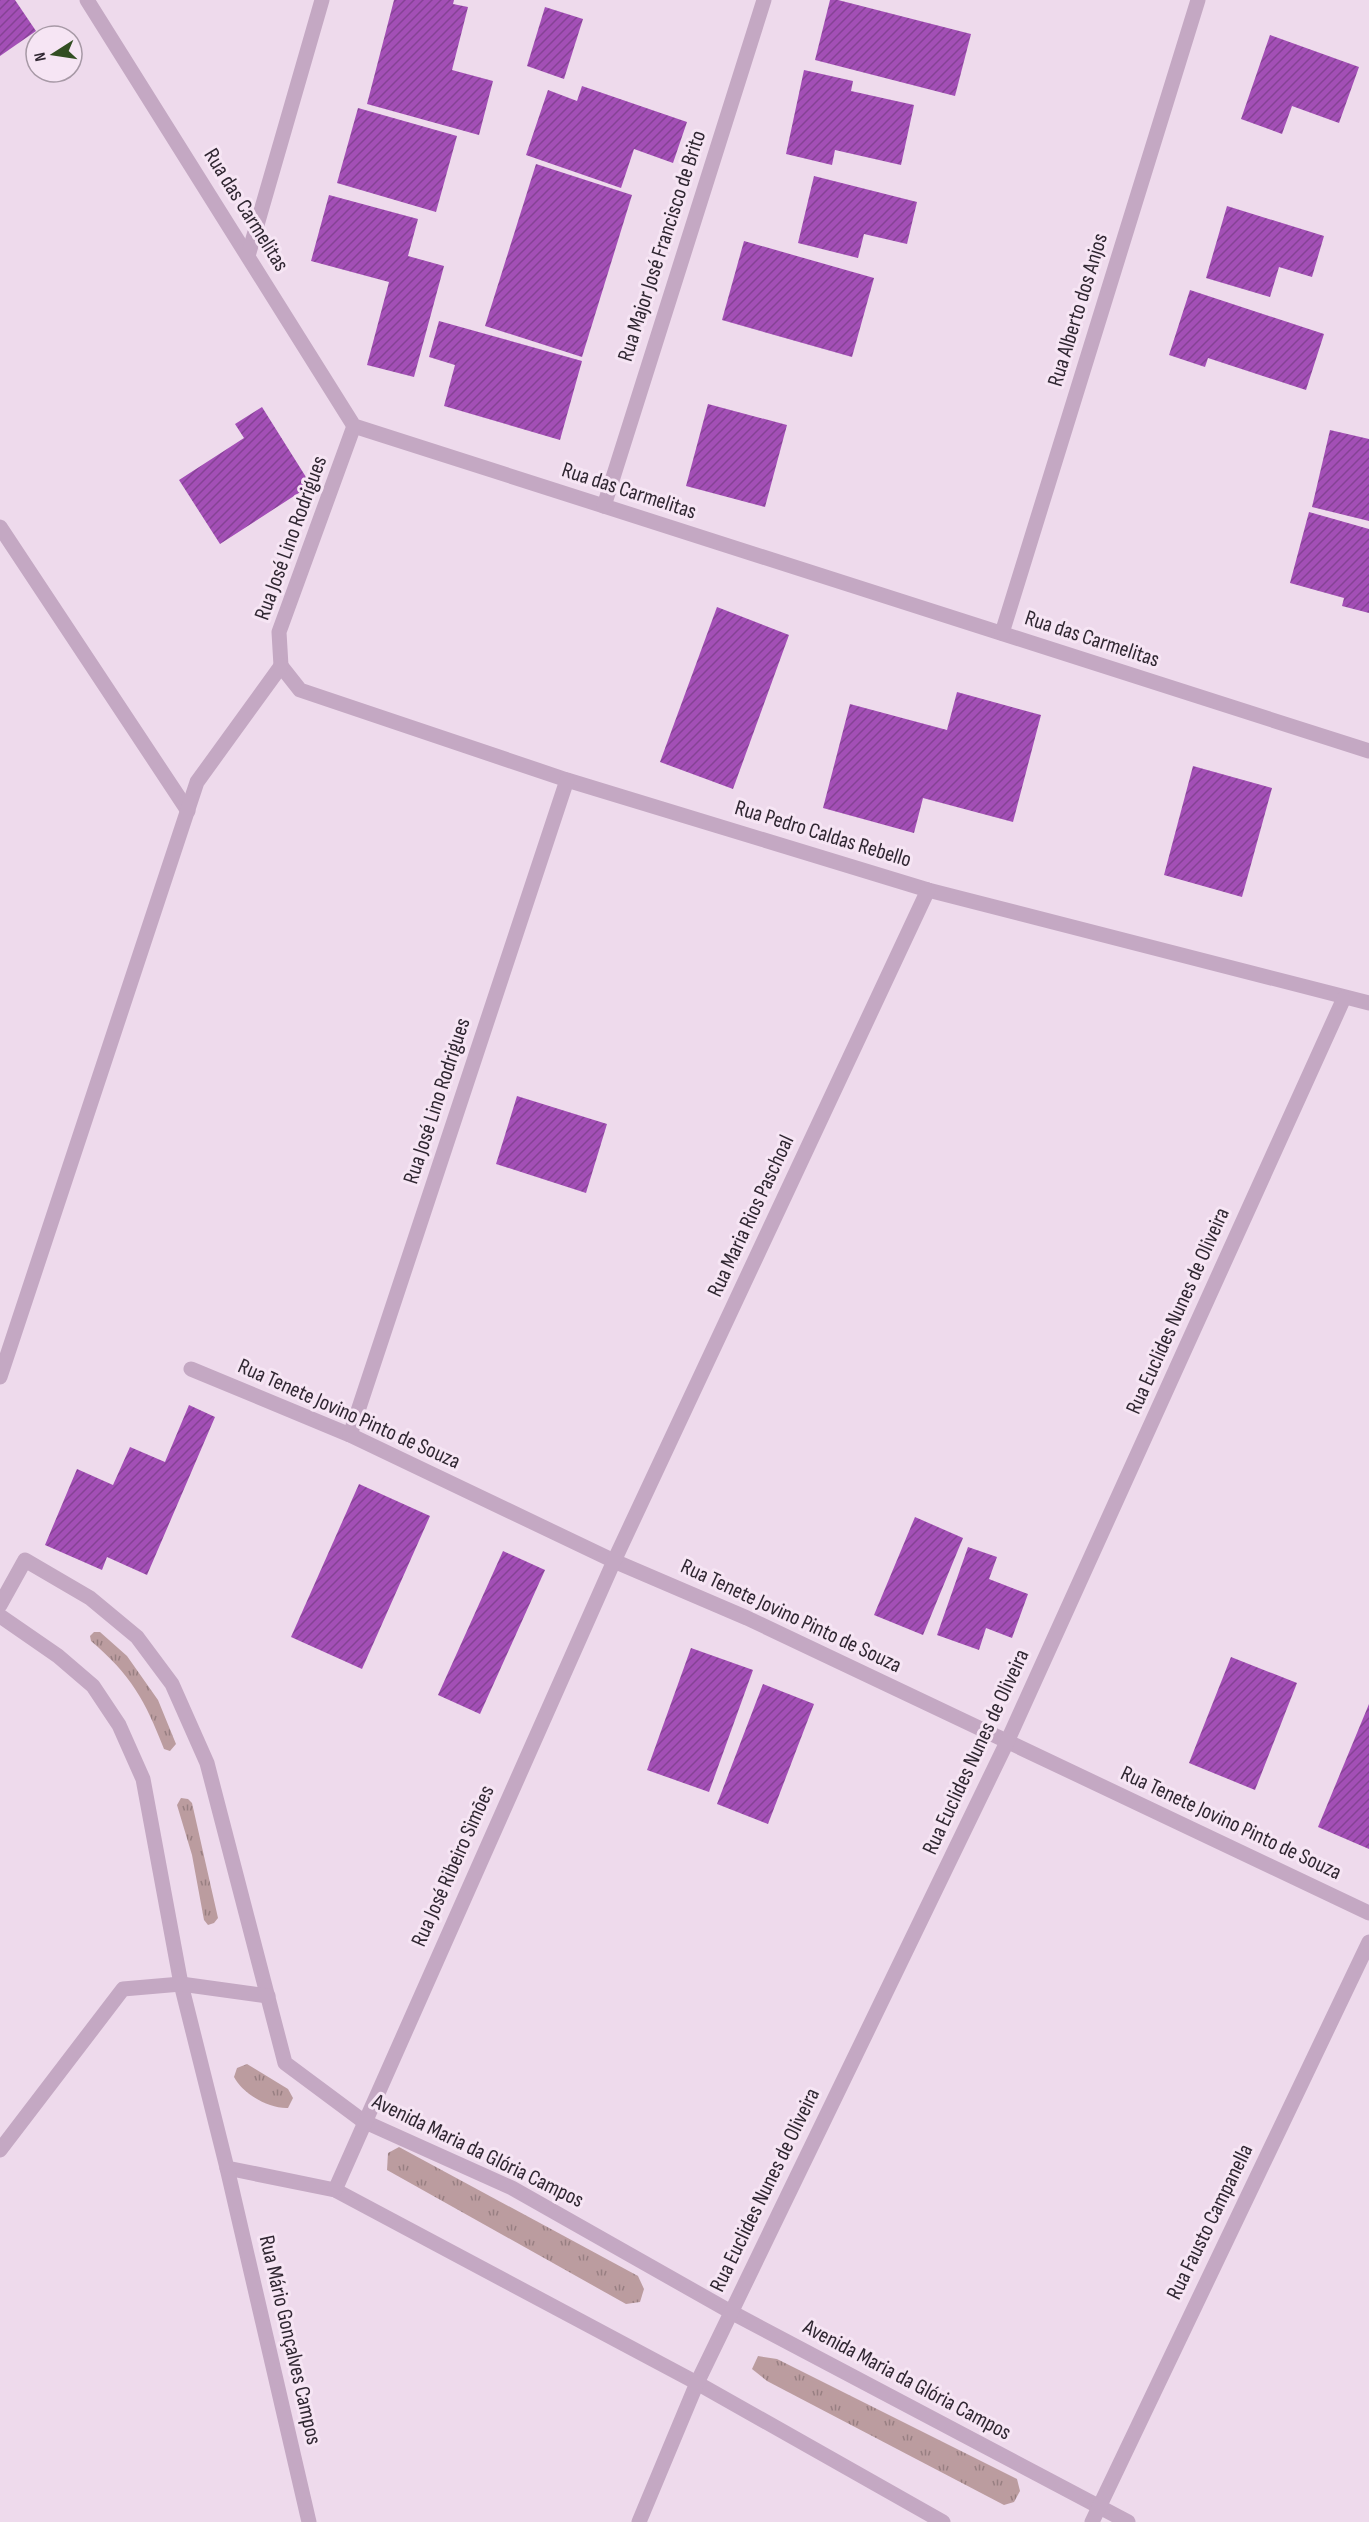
<svg xmlns="http://www.w3.org/2000/svg" width="1369" height="2522" font-family="'Sofia Sans Condensed',sans-serif">
<style>
.park{fill:url(#park-tufts)}
.building{fill:url(#building-hatch)}
.lines{fill:none;stroke-linecap:round;stroke-linejoin:round}
.minor{stroke:#c4a8c3;stroke-width:15}
.labels{text-anchor:middle;dominant-baseline:central;stroke-width:6;stroke-linejoin:round;paint-order:stroke}
.street-label{font-size:22px;fill:#302732;stroke:#f6e5f4}
</style>
<defs>
<pattern id="park-tufts" width="24" height="20" patternUnits="userSpaceOnUse" patternTransform="scale(1.5)"><rect width="24" height="20" fill="#bb9c9f"/><path d="M3 7l-1-3M5 7V3M7 7l1-3M15 17l-1-3M17 17v-4M19 17l1-3" fill="none" stroke="#987f82"/></pattern>
<pattern id="building-hatch" width="6" height="6" patternUnits="userSpaceOnUse" patternTransform="scale(1.5)"><rect width="6" height="6" fill="#a34fb6"/><path d="M-1 1l2-2M0 6l6-6M5 7l2-2" fill="none" stroke="#854295"/></pattern>
</defs>
<rect width="100%" height="100%" fill="#eedaec"/>
<g class="park">
<path d="M94,1632H100L127,1656L158,1700L176,1744L170,1751L164,1749C145,1700 131,1675 91,1641L90,1636Z"/>
<polygon points="181,1798 188,1799 192,1803 218,1918 214,1923 208,1925 204,1920 192,1855 177,1805"/>
<path d="M247,2064L288,2089L293,2098L288,2108C269,2109 243,2094 234,2077L237,2068Z"/>
<polygon points="399,2147 638,2276 644,2289 640,2302 626,2304 387,2170 388,2153"/>
<polygon points="758,2356 777,2359 1017,2479 1020,2491 1014,2502 1004,2505 767,2381 752,2369"/>
</g>
<g class="building">
<polygon points="0,0 15,0 36,31 0,56"/>
<polygon points="394,0 454,0 453,4 468,7 452,70 493,81 479,135 367,104"/>
<polygon points="830,0 838,0 971,34 955,96 815,60"/>
<polygon points="545,7 583,19 564,79 527,66"/>
<polygon points="1270,35 1359,67 1339,123 1292,106 1282,134 1241,119"/>
<polygon points="804,70 853,81 851,91 914,105 901,165 835,150 832,165 786,154"/>
<polygon points="582,86 687,122 673,163 634,149 621,188 526,155 548,90 577,101"/>
<polygon points="358,108 457,136 436,212 337,183"/>
<polygon points="536,164 632,195 582,357 485,326"/>
<polygon points="814,176 917,202 907,244 864,234 858,258 798,243"/>
<polygon points="329,195 418,219 408,256 444,266 414,377 367,365 389,282 311,261"/>
<polygon points="1227,206 1324,236 1312,277 1279,267 1270,297 1206,278"/>
<polygon points="744,241 874,278 852,357 722,320"/>
<polygon points="1190,290 1324,334 1306,390 1208,358 1205,367 1169,355"/>
<polygon points="439,321 582,361 560,440 444,406 455,365 429,357"/>
<polygon points="708,404 787,425 765,507 686,486"/>
<polygon points="262,407 311,485 220,544 179,480 244,438 235,424"/>
<polygon points="1330,430 1369,439 1369,521 1312,507"/>
<polygon points="1309,512 1369,529 1369,613 1342,606 1344,598 1290,583"/>
<polygon points="717,607 789,635 733,789 660,762"/>
<polygon points="957,692 1041,715 1013,822 923,798 914,833 823,808 850,704 947,730"/>
<polygon points="1193,766 1272,788 1242,897 1164,875"/>
<polygon points="517,1096 607,1124 586,1193 496,1164"/>
<polygon points="189,1405 215,1417 147,1575 107,1557 102,1570 45,1545 77,1469 113,1485 130,1447 165,1462"/>
<polygon points="359,1484 430,1516 362,1669 291,1637"/>
<polygon points="915,1517 963,1538 923,1635 874,1615"/>
<polygon points="968,1547 997,1557 989,1579 1028,1594 1012,1638 986,1628 979,1650 937,1635"/>
<polygon points="503,1551 545,1570 480,1714 438,1695"/>
<polygon points="691,1648 753,1670 709,1792 647,1770"/>
<polygon points="1231,1657 1297,1683 1255,1790 1189,1763"/>
<polygon points="763,1684 814,1704 768,1824 717,1804"/>
<polygon points="1369,1704 1369,1849 1318,1827"/>
</g>
<g class="lines">
<g class="minor">
<polyline points="87,0 354,426 1369,751"/>
<polyline points="248,256 322,0"/>
<polyline points="604,506 764,0"/>
<polyline points="0,527 188,811"/>
<polyline points="1002,633 1198,0"/>
<polyline points="281,666 300,690 567,780 928,890 1369,1003"/>
<polyline points="281,666 279,632 354,426"/>
<polyline points="191,1369 350,1435 614,1561 747,1618 1369,1913"/>
<polyline points="0,1377 197,782 281,666"/>
<polyline points="350,1435 567,780"/>
<polyline points="0,1605 25,1560 90,1598 137,1637 172,1684 207,1763 285,2063 363,2121 512,2188 731,2312 1128,2522"/>
<polyline points="0,1616 58,1656 93,1686 119,1725 143,1779 181,1984 227,2168 335,2190 697,2383 943,2522"/>
<polyline points="0,2150 123,1989 181,1984 268,1996"/>
<polyline points="227,2168 309,2522"/>
<polyline points="335,2190 614,1561 928,890"/>
<polyline points="639,2522 697,2383 1007,1742 1344,998"/>
<polyline points="1092,2522 1369,1942"/>
</g>
</g>
<g class="labels">
<g class="street-label">
<text transform="translate(246 210) rotate(58)">Rua das Carmelitas</text>
<text transform="translate(662 246) rotate(-72)">Rua Major José Francisco de Brito</text>
<text transform="translate(1078 310) rotate(-73)">Rua Alberto dos Anjos</text>
<text transform="translate(629 491) rotate(18)">Rua das Carmelitas</text>
<text transform="translate(291 538) rotate(-70)">Rua José Lino Rodrigues</text>
<text transform="translate(1092 639) rotate(18)">Rua das Carmelitas</text>
<text transform="translate(823 834) rotate(17)">Rua Pedro Caldas Rebello</text>
<text transform="translate(437 1101) rotate(-72)">Rua José Lino Rodrigues</text>
<text transform="translate(751 1216) rotate(-65)">Rua Maria Rios Paschoal</text>
<text transform="translate(1178 1311) rotate(-66)">Rua Euclides Nunes de Oliveira</text>
<text transform="translate(349 1414) rotate(24)">Rua Tenete Jovino Pinto de Souza</text>
<text transform="translate(791 1616) rotate(25)">Rua Tenete Jovino Pinto de Souza</text>
<text transform="translate(976 1752) rotate(-65)">Rua Euclides Nunes de Oliveira</text>
<text transform="translate(1231 1823) rotate(25)">Rua Tenete Jovino Pinto de Souza</text>
<text transform="translate(453 1866) rotate(-66)">Rua José Ribeiro Simões</text>
<text transform="translate(478 2151) rotate(26)">Avenida Maria da Glória Campos</text>
<text transform="translate(765 2190) rotate(-64)">Rua Euclides Nunes de Oliveira</text>
<text transform="translate(1210 2222) rotate(-64)">Rua Fausto Campanella</text>
<text transform="translate(290 2340) rotate(77)">Rua Mário Gonçalves Campos</text>
<text transform="translate(907 2380) rotate(28)">Avenida Maria da Glória Campos</text>
</g>
</g>
<g transform="translate(54 54) rotate(258)"><circle r="28" fill="#f6e5f4" stroke="#a799a6" stroke-width="1.5"/>
<path d="M0-4.5L10 22L0 15L-10 22Z" fill="#324e22"/>
<text y="-9" font-size="16" font-weight="bold" text-anchor="middle" fill="#302732">N</text>
</g>
</svg>
